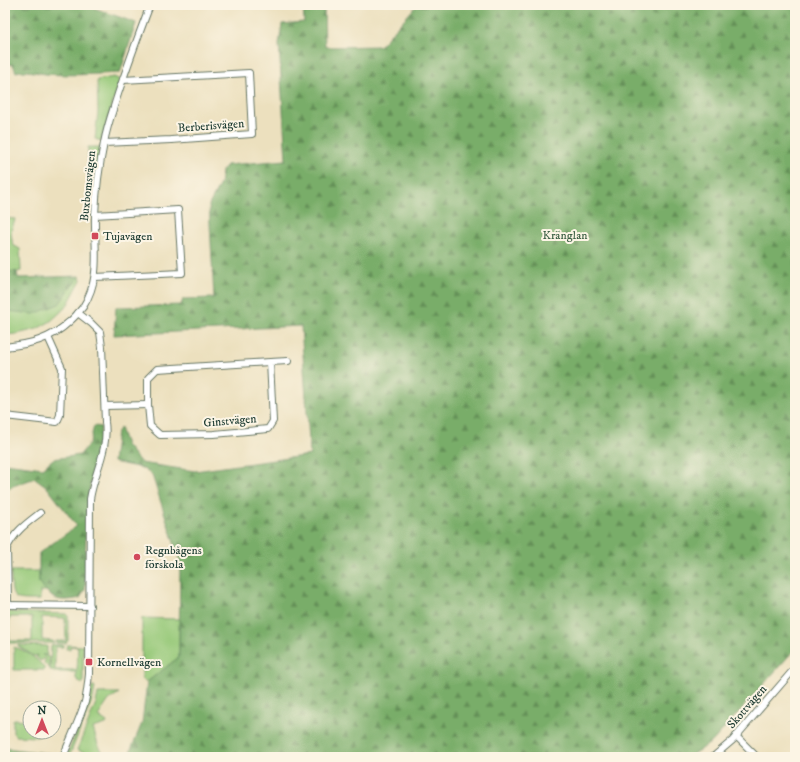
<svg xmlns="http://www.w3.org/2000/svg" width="800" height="762" font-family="'IM FELL DW Pica',serif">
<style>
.green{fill:#97c979;stroke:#5b8356}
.forest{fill:url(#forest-firs);stroke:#4c754e}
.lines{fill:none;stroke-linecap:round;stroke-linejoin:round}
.street-casing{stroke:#677664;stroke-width:8}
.street{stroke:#fff;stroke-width:6}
.poi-dot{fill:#d1495b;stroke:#fcf5e5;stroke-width:1.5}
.labels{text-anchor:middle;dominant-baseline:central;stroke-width:4;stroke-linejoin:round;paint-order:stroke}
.street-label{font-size:12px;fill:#1f3d34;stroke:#fcf5e5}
.park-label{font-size:12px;fill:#3d6045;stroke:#fcf5e5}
.poi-label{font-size:12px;fill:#1f3d34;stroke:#fcf5e5;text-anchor:start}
</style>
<defs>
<pattern id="forest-firs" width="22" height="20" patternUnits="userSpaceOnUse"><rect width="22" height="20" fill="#79ad69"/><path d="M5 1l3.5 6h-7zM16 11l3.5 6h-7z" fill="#638e57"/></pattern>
</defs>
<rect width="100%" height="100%" fill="#fcf5e5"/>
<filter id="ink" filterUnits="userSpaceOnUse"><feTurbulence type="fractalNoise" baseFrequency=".025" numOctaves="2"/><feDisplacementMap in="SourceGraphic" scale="8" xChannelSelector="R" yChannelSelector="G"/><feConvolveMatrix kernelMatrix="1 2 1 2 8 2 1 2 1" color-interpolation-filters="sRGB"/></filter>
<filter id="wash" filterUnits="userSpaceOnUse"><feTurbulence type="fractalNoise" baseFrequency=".012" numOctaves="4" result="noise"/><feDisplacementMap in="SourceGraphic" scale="16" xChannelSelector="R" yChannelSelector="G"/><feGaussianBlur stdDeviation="0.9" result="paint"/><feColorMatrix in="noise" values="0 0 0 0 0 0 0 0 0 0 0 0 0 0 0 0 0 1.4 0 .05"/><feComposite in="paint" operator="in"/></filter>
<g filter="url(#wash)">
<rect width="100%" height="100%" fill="#ece0be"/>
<g class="green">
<polygon points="114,77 120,80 101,141 95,139 98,111 97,80"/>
<polygon points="88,147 97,147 100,148 94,187 92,213 89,213"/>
<polygon points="5,218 15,219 14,223 11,231 12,240 13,245 20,249 21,271 17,272 5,271"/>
<polygon points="80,276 81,280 67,306 51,321 37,329 17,334 5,335 5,309 8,311 71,287"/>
<path d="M11,571H39V583L47,591H40V600C10,600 12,601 11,571Z"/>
<path d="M9,612L66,614L68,616V641L66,643H56V641H66L65,618L42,617V640L53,641L54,643H11L7,641C6,637 5,634 7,631H9L10,641H32V617H9V629H6V614Z"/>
<polygon points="142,618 179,619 179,657 147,682 142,679"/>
<polygon points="18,645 47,646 47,655 42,655 49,657 49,668 44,663 45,660 44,658 41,661 36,657 38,655 34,656 18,646"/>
<polygon points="52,645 63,645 63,647 55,647 55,670 77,670 78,647 72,646 70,647 70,649 66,649 67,645 83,646 83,681 82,684 76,679 76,672 53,672 53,670 50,670 51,647"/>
<path d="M14,647C24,650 41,660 45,670H14Z"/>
<polygon points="92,686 94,686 95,687 93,698 69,757 66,757 87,707"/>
<polygon points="98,693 119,693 109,700 98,716 107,722 106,724 93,728 98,745 106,757 96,757 77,750 96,703"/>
<polygon points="14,719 30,720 30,732 42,732 41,734 37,737 16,736 13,733 13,720"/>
</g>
<g class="forest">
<path d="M5,5H86L136,23L120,73C96,74 71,76 46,74C37,73 25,69 16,72L13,64L5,65Z"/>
<polygon points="303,5 324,5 325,47 380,46 417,5 795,5 795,649 712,742 688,757 128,757 142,723 147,682 179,657 180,561 152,475 142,468 113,462 117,431 120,428 126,445 141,463 195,471 310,455 301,326 114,335 116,307 181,305 183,299 214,298 209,205 220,184 222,171 227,165 286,160 279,44 282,24 304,22"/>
<polygon points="5,271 17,272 18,278 80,276 71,287 59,304 34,314 8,311 5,309"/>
<path d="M94,426L101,427L99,449L90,486L86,515L85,590L80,598C72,600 58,602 51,596C47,592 43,587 39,583V553L77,526L46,486L35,478L13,486L5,492V463L43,468L53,459L80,455L90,442Z"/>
<polygon points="5,748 55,754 54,757 5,757"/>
</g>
</g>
<g filter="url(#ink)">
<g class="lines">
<defs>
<g id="street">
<polyline points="104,143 171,140 252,134 249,73 123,80"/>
<polyline points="95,277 182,273 178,210 95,215"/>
<path d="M5,347C30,344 50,340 69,322C74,318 79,312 83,307C102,277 94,248 95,215C96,191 99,167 104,143C107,126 113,110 118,94C128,64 139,34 150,5"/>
<polyline points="270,362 273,421 268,429 214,434 160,435 150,426 148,405 148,378 157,369 270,362 288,361"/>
<polyline points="105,406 148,405"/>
<polyline points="5,416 57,422 60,415 62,368 48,337"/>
<path d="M8,604L7,548C14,532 27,523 40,513"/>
<polyline points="5,605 90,606"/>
<polyline points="736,736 757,757"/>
<path d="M63,757C70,739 79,721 85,702C87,693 88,683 89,674L90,499C94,473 109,449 105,422L102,347L100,332L91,323L78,313"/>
<polyline points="713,757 733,740 795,668"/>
</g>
</defs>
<use href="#street" class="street-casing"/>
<use href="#street" class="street"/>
</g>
</g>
<g class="poi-dot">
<rect x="91" y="232" width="8" height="8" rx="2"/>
<circle cx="137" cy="557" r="4"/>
<rect x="85" y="658" width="8" height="8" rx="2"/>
</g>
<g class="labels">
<g class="street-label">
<text transform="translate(211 126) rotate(-4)">Berberisvägen</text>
<text transform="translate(88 186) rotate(-84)">Buxbomsvägen</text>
<text transform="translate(230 421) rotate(-5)">Ginstvägen</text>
<text transform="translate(747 707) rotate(-49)">Skottvägen</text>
</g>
<g class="park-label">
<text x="565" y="235">Kränglan</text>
</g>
<g class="poi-label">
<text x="103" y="236">Tujavägen</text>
<text x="145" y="550">Regnbågens<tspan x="145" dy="14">förskola</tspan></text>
<text x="97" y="662">Kornellvägen</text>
</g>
</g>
<rect width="800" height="762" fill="none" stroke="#fcf5e5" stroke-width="20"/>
<g transform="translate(42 720)"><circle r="19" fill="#fcf5e5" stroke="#a4ab9e"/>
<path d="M0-3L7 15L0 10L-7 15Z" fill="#d1495b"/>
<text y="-6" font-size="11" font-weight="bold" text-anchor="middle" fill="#1f3d34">N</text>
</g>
</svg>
